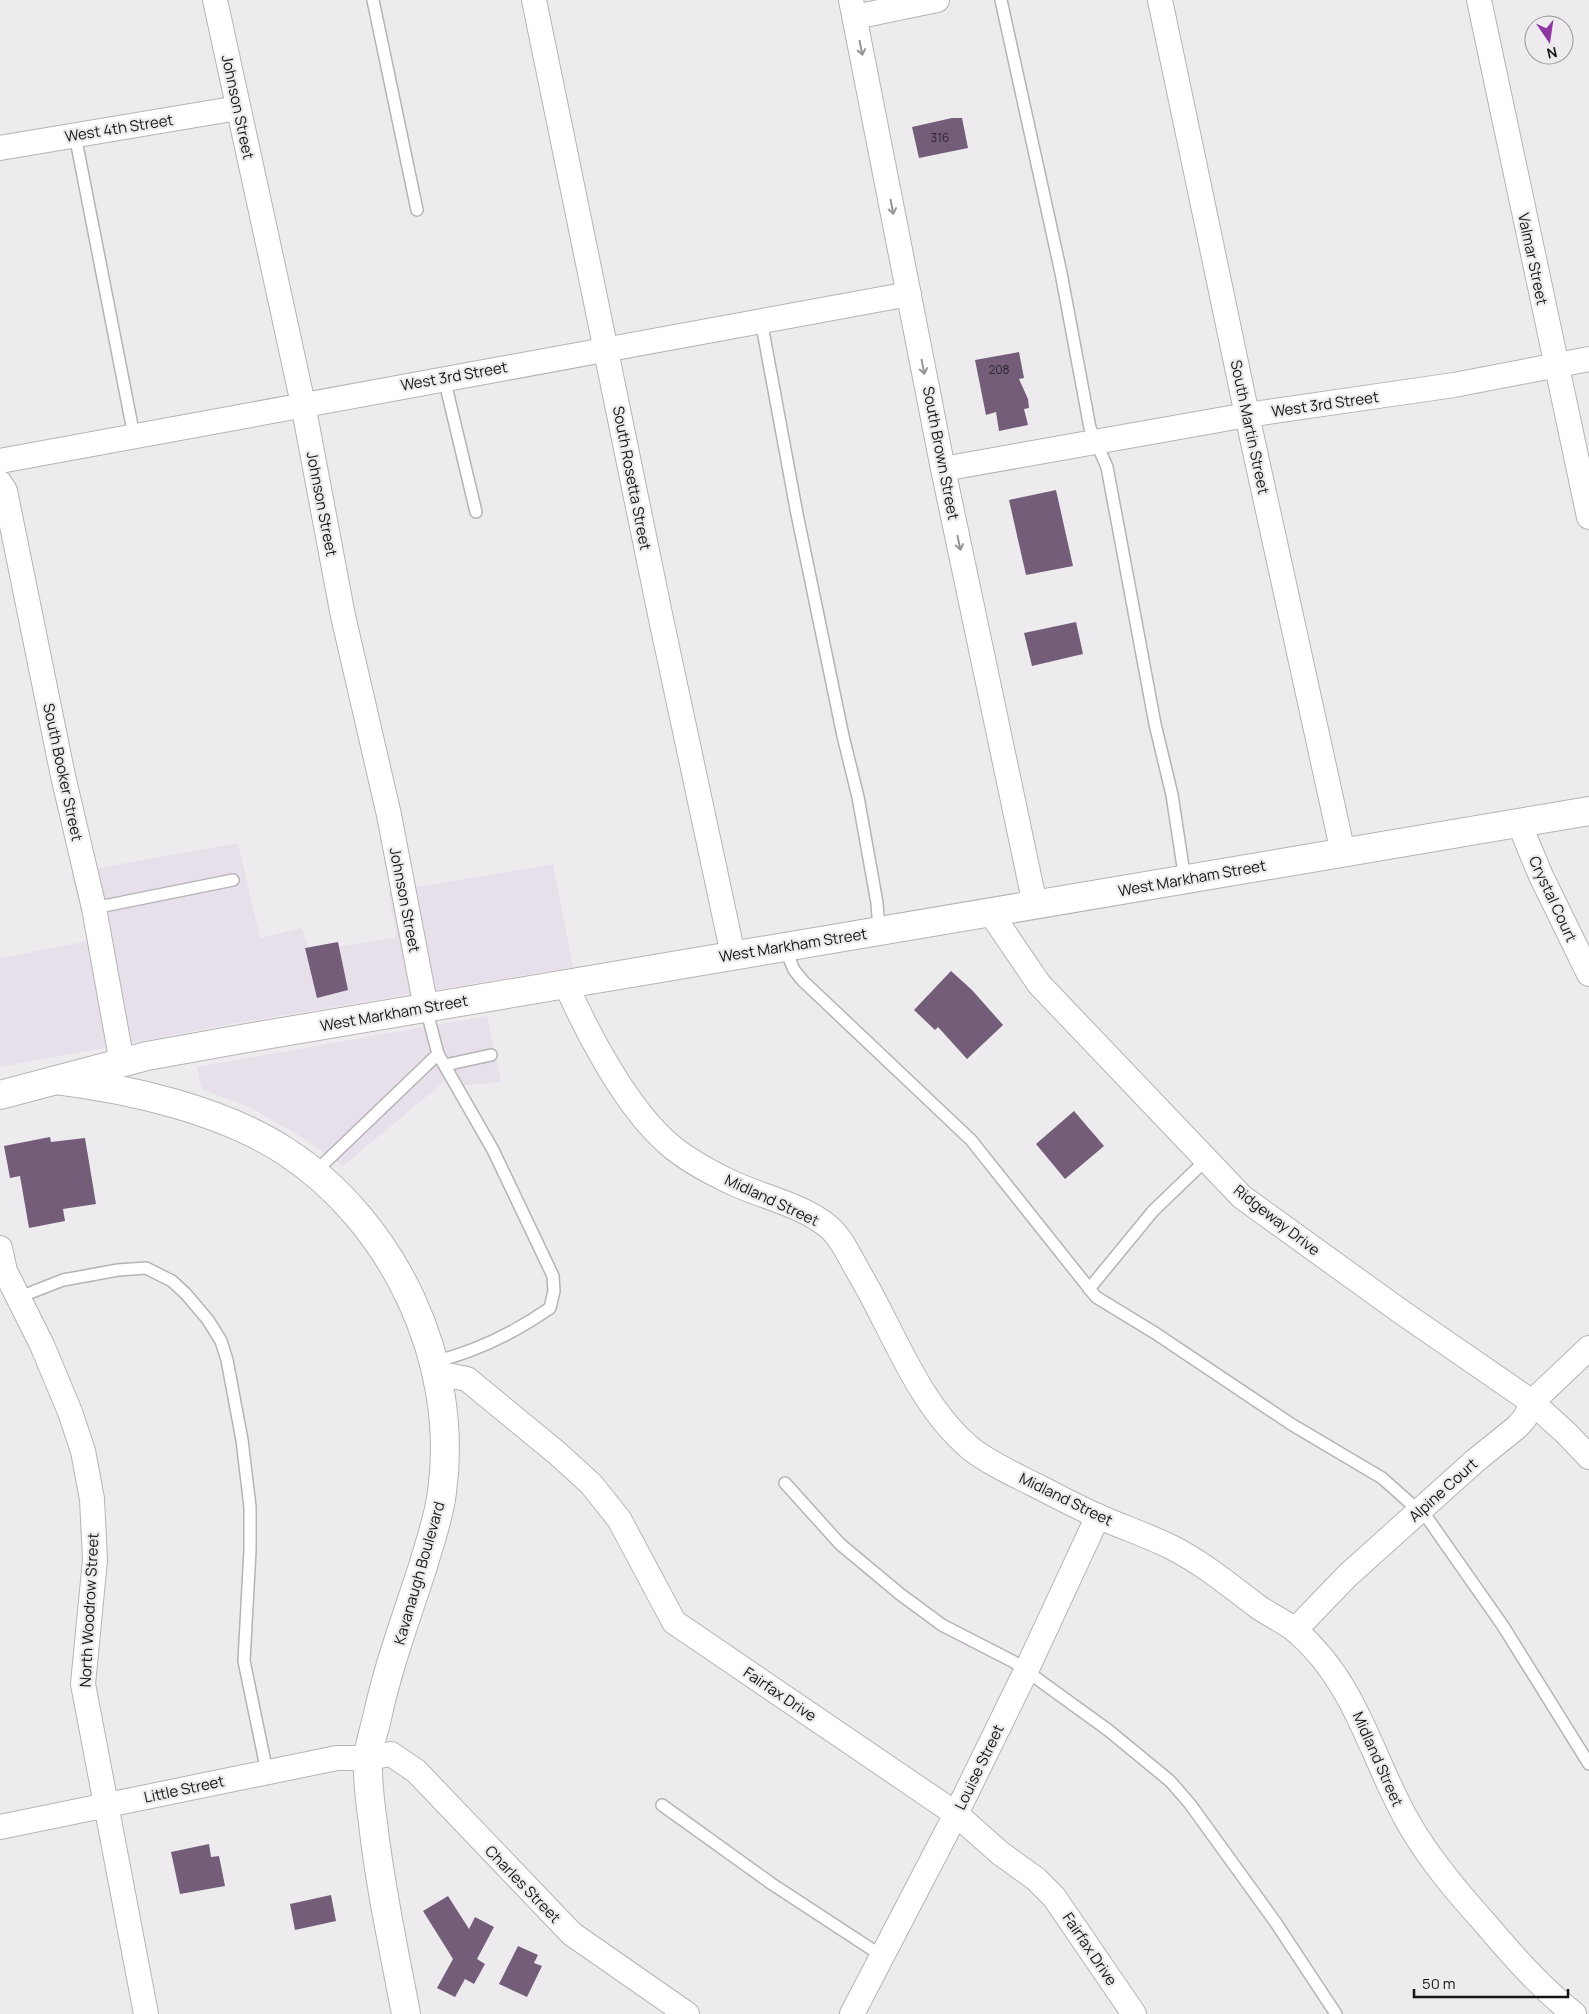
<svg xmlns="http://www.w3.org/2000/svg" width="1589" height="2014" font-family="Manrope,sans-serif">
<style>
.built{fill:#e7dfe9}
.building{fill:#735d78}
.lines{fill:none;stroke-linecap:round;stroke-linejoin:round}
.service-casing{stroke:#b6b3b7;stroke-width:14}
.minor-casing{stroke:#b6b3b7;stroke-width:26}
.tertiary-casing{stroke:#b6b3b7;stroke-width:30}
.secondary-casing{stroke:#b6b3b7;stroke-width:30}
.service{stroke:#fff;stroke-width:11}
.minor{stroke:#fff;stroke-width:24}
.tertiary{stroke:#fff;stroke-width:28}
.secondary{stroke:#fff;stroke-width:28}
.oneway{stroke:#969596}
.labels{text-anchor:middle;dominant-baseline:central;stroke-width:4.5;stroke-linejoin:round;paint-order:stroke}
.number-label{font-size:12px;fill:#2c262e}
.street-label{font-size:15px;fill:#151415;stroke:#eeebef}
</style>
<rect width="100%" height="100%" fill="#eeebef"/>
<g class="built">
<polygon points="238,843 260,938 302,928 309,952 397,937 388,892 553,864 573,967 243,1022 0,1067 0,958 89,941 71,873"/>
<polygon points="487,1016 501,1082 457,1086 445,1081 343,1166 303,1138 249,1107 202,1089 197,1067"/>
</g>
<g class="building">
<polygon points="952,118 962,118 968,148 919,158 912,127"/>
<polygon points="1019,352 1024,378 1019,379 1028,399 1029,408 1024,409 1028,425 999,431 996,412 986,415 975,360"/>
<polygon points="1056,490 1073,566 1026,575 1009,500"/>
<polygon points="1076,622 1083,654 1032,666 1024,633"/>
<polygon points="338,942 348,990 317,998 305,948"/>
<polygon points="951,971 972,990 1003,1025 967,1059 938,1027 935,1030 914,1010"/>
<polygon points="1074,1111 1104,1146 1065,1179 1036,1144"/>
<polygon points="50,1137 51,1142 85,1138 96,1204 63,1209 65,1221 29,1228 20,1176 10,1178 4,1146"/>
<polygon points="209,1844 211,1857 219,1856 225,1886 180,1894 171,1852"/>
<polygon points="331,1895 336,1921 295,1930 290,1904"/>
<polygon points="448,1896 469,1929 475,1917 494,1927 477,1959 485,1964 474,1984 465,1979 455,1997 437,1988 453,1959 423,1911"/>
<polygon points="518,1946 538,1955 534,1963 542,1966 527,1997 499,1984"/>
</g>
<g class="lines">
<defs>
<g id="service">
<polyline points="373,0 417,210"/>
<polyline points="1001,0 1061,273 1090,428 1107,467 1155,724 1172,795 1185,880"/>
<polyline points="75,135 134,436"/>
<polyline points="761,320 797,514 843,736 858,797 877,903 879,930"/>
<polyline points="444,378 476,512"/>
<polyline points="94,908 233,880"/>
<polyline points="785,948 794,970 803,981 971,1140 1096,1297 1155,1333 1291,1424 1382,1478 1428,1519 1503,1626 1589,1764"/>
<polyline points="445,1065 491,1055"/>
<polyline points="314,1173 438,1054 426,1008"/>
<polyline points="1089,1289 1153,1211 1207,1159"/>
<polyline points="17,1298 63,1280 118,1270 146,1268 172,1281 186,1294 208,1320 221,1341 227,1360 242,1440 250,1507 250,1550 244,1661 267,1772"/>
<path d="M433,1362C475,1352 514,1333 550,1308L554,1291L553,1276L493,1150L438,1054"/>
<polyline points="785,1483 840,1544 900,1594 942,1625 1014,1662 1108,1730 1170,1781 1190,1804 1276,1923 1336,2014"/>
<polyline points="662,1805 772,1884 882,1956"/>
</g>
<g id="minor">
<polyline points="215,0 303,404 343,616 389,815 426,1008"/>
<polyline points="534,0 661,619 733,955"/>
<polyline points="851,0 943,469 1035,905"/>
<polyline points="1160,0 1247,415 1343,853"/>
<polyline points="1479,0 1589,517"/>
<polyline points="855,17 937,0"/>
<polyline points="0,148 238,108"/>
<polyline points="0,461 909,294"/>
<polyline points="943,469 1247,415 1454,385 1589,359"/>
<polyline points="0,483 5,491 63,776 94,908 122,1063"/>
<polyline points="1519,823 1541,876 1589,974"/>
<polyline points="990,912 1039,984 1242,1197 1400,1311 1532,1402 1566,1433 1589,1457"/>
<path d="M566,984C586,1031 623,1100 660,1136C680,1157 709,1172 735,1184C766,1198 803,1205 830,1228C844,1241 852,1262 862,1278C895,1335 919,1405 970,1448C989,1463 1013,1474 1035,1485C1057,1496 1079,1508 1102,1518C1125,1528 1149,1536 1171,1547C1203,1563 1229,1585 1257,1606C1269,1615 1284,1621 1295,1630C1357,1683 1370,1755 1408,1822C1429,1859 1457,1892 1485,1923C1513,1956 1540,1987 1574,2014"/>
<polyline points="0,1248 5,1271 42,1345 70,1412 83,1451 92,1499 95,1560 83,1684 146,2014"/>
<polyline points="436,1373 467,1379 557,1453 591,1484 619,1519 674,1622 956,1814 1000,1853 1036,1879 1054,1897 1134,2014"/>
<polyline points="1295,1630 1348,1575 1476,1460 1517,1427 1525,1418 1532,1402 1589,1348"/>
<polyline points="0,1827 337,1758 368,1758 391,1754 416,1771 572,1934 687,2014"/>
<polyline points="852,2014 956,1814 1026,1671 1098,1516"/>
</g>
<path id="tertiary" d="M56,1080C130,1089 222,1110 285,1151C394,1222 460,1362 442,1492C439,1517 430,1542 423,1566C407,1616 388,1666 377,1718C374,1731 369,1745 368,1758C367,1779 370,1802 373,1823C380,1887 394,1950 406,2014"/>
<polyline id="secondary" points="0,1095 147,1056 247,1038 1589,811"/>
</defs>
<use href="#service" class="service-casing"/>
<use href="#minor" class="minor-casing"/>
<use href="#tertiary" class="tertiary-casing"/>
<use href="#secondary" class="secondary-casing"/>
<use href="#service" class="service"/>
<use href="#minor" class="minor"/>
<use href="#tertiary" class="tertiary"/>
<use href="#secondary" class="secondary"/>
</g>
<defs><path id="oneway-shaft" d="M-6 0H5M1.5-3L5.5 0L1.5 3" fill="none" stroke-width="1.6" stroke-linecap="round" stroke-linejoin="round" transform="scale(1.25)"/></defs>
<g class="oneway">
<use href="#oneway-shaft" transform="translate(861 48) rotate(79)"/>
<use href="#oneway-shaft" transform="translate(892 207) rotate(79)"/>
<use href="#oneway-shaft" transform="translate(923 367) rotate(79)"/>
<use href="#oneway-shaft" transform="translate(959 543) rotate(78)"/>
</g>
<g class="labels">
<g class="number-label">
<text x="940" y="137">316</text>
<text x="999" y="369">208</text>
</g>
<g class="street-label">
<text transform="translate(238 107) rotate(78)">Johnson Street</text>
<text transform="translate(119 128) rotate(-9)">West 4th Street</text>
<text transform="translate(1533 259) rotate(78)">Valmar Street</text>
<text transform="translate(454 376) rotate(-10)">West 3rd Street</text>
<text transform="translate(1325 404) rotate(-8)">West 3rd Street</text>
<text transform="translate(1250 427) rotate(78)">South Martin Street</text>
<text transform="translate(941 453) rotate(79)">South Brown Street</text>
<text transform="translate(632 478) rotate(79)">South Rosetta Street</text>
<text transform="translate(322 504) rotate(79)">Johnson Street</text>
<text transform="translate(63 772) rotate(78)">South Booker Street</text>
<text transform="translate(1192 878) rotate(-10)">West Markham Street</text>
<text transform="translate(1553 899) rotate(65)">Crystal Court</text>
<text transform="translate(405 900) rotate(79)">Johnson Street</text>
<text transform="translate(793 945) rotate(-9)">West Markham Street</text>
<text transform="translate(394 1013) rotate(-10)">West Markham Street</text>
<text transform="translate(772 1200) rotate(25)">Midland Street</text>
<text transform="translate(1277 1220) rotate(38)">Ridgeway Drive</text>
<text transform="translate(1443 1490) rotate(-42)">Alpine Court</text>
<text transform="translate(1066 1499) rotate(26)">Midland Street</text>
<text transform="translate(419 1573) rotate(-74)">Kavanaugh Boulevard</text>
<text transform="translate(89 1610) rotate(-87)">North Woodrow Street</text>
<text transform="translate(780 1694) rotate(34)">Fairfax Drive</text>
<text transform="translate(1378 1759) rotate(66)">Midland Street</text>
<text transform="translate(979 1767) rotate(-64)">Louise Street</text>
<text transform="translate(184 1789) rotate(-12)">Little Street</text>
<text transform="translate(523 1884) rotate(46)">Charles Street</text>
<text transform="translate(1090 1949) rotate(56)">Fairfax Drive</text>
</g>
</g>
<g transform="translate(1549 40) rotate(167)"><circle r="24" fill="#eeebef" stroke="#979598"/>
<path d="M0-4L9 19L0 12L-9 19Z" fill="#9036a2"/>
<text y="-8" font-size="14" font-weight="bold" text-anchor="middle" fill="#151415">N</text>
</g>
<path d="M1414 1989v8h154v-8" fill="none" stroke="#151415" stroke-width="2.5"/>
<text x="1422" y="1989" font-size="15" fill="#151415" stroke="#eeebef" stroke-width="4" paint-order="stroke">50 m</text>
</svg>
